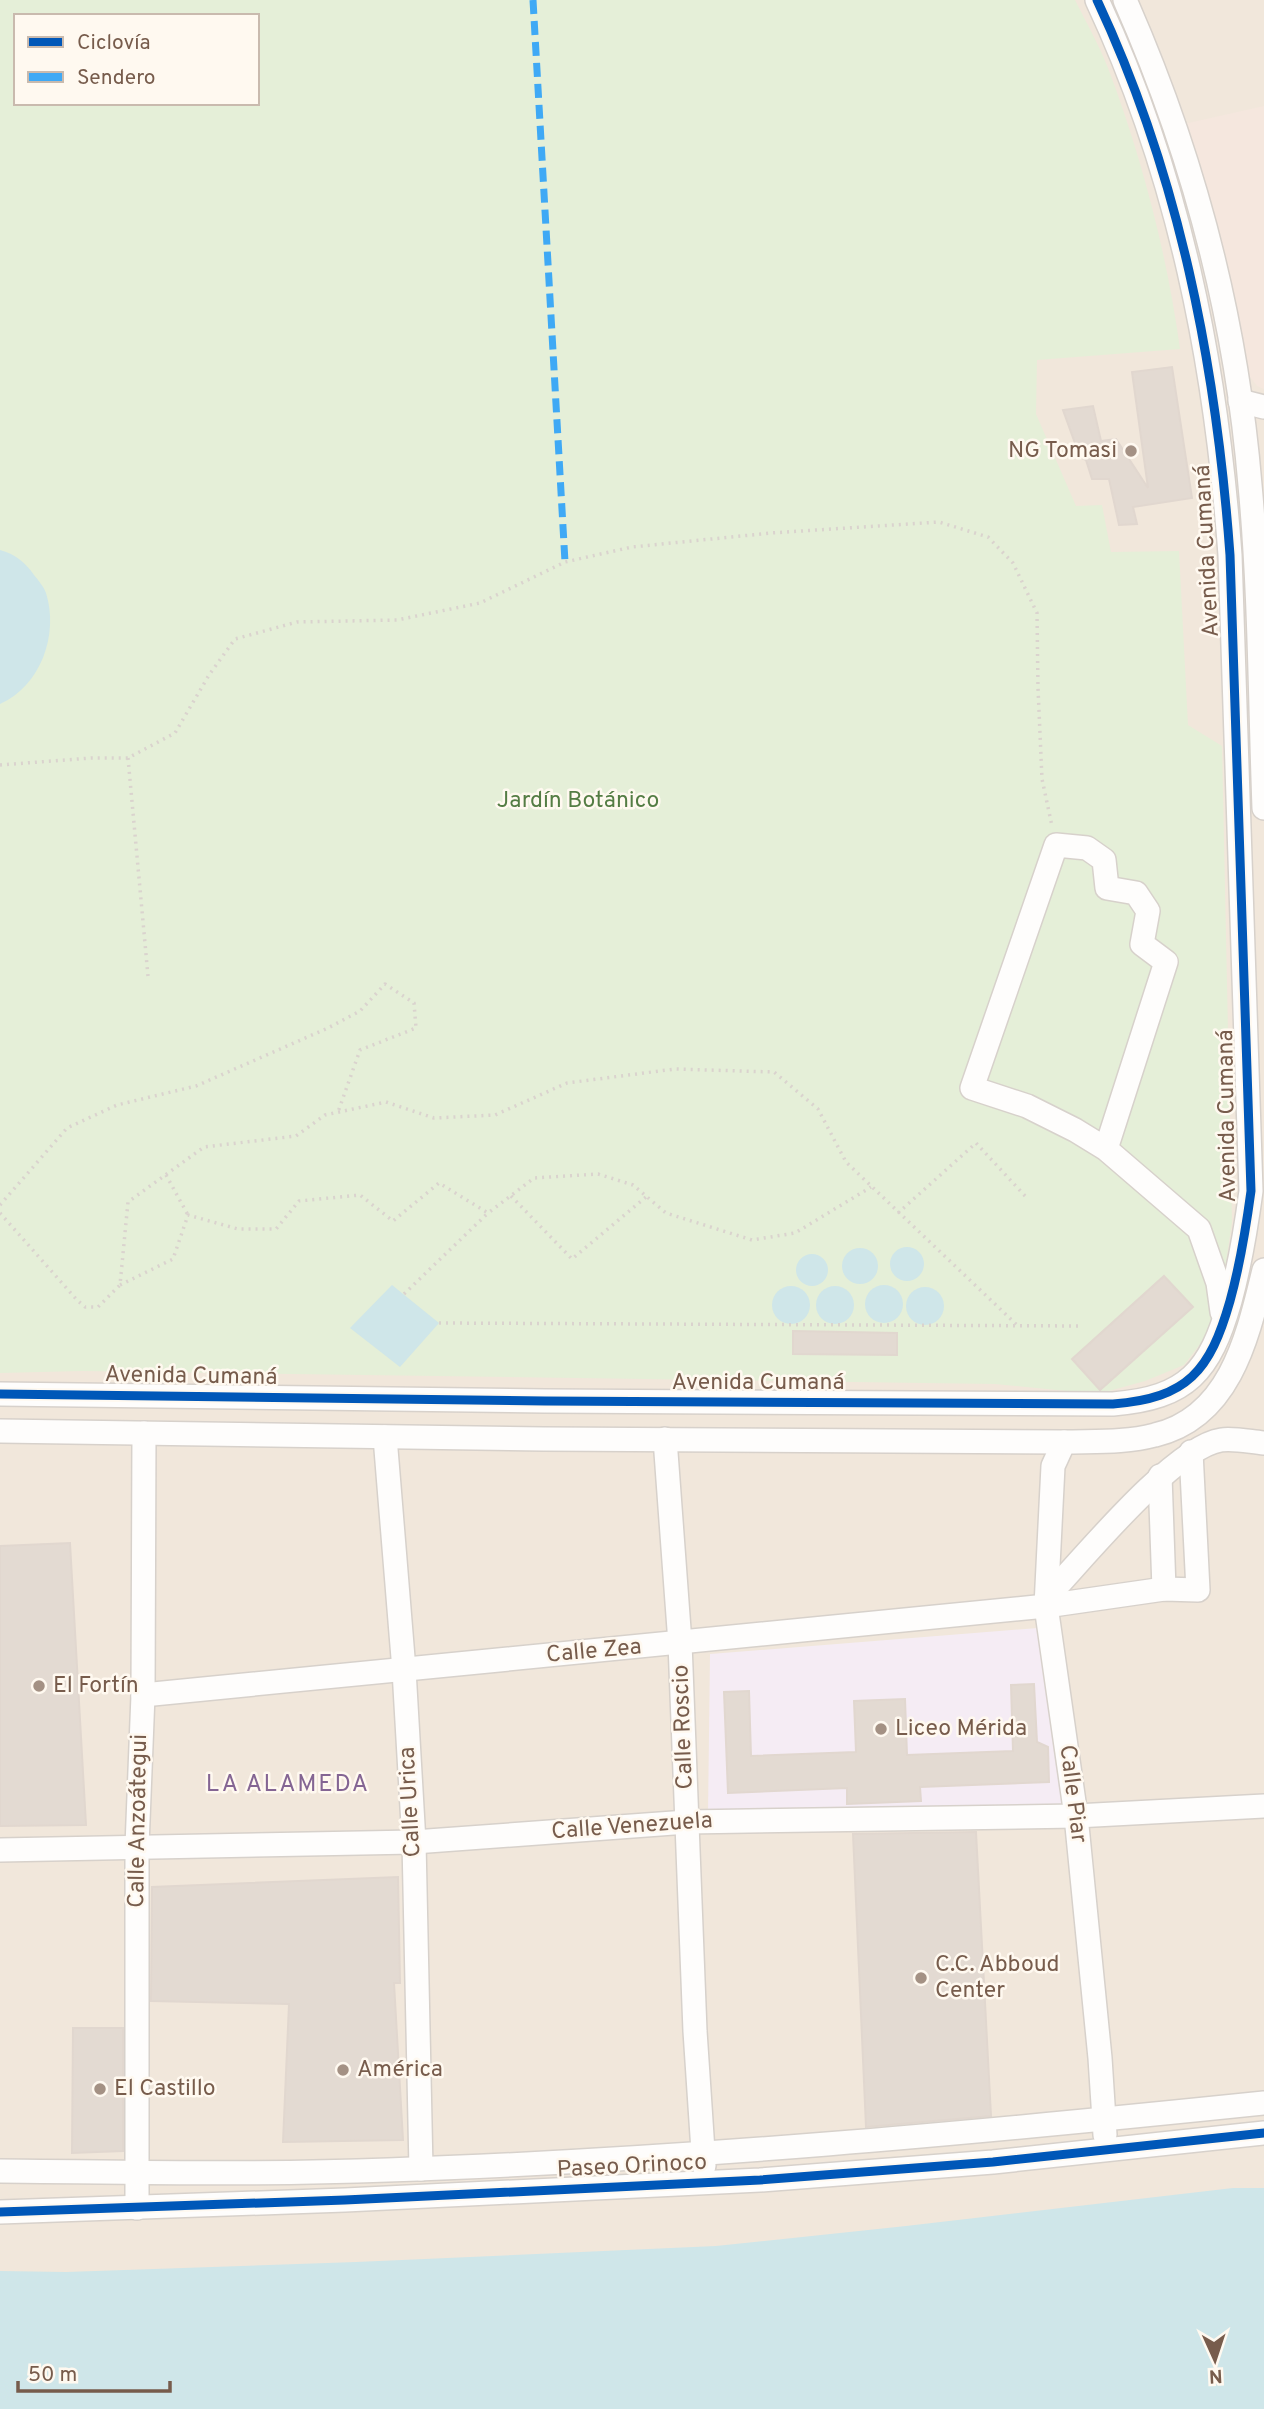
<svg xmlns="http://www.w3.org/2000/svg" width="1264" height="2409" font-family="Overpass,sans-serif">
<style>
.residential{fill:#f1e7db;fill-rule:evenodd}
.commercial{fill:#f5e7de}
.education{fill:#f5ecf4}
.green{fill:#e5efd8;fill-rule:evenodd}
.water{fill:#cfe6e9}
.building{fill:#e3dad2;stroke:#e1d7cf;stroke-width:2}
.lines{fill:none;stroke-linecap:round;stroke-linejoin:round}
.minor-casing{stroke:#d7d1cb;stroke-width:26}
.path{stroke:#dad3ce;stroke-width:3.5;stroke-dasharray:2 5;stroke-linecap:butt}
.minor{stroke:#fefdfc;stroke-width:23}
.quiet{stroke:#3fa9f5;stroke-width:7;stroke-dasharray:14 7;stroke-linecap:butt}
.cycleway-casing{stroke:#fff9f0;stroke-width:13}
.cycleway{stroke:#0057b8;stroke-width:9}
.poi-dot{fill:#a49184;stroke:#fff9f0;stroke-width:2.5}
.labels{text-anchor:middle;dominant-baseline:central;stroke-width:5;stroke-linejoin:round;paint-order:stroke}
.poi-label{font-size:23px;fill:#775c4c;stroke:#fff9f0;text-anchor:start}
.street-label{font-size:23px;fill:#775c4c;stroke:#fff9f0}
.park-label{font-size:23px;fill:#547d44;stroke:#fff9f0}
.neighbourhood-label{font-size:24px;letter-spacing:2px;fill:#846593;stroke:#fff9f0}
</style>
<rect width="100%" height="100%" fill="#f8f4ed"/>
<path class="residential" d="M0,0H1264V2290L0,2357ZM16,16H257V103H16Z"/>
<polygon class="commercial" points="1264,106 1264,389 1257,386 1240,364 1184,124"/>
<polygon class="education" points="1038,1628 1063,1804 708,1814 710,1654"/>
<path class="green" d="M0,0H1075C1086,22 1099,45 1108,68C1142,158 1167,254 1180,349L1037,360L1036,414L1076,506L1102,505L1111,552L1179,551L1188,725L1222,746L1232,1222L1223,1283L1208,1334L1184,1365L1145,1381L1098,1394L995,1384L82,1371L0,1373ZM16,16H257V103H16Z"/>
<g class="water">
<path d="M0,550C15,554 25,562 34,575C38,580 44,587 46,593C59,634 41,686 0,704Z"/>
<circle cx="907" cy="1264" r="17"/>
<circle cx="860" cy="1266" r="18"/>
<circle cx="812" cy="1270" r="16"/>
<polygon points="392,1285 439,1323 400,1367 350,1328"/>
<circle cx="884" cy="1304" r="19"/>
<circle cx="791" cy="1305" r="19"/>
<circle cx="835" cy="1305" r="19"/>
<circle cx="925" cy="1306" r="19"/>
<polygon points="1233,2188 1264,2188 1264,2409 0,2409 0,2271 66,2272 356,2262 716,2246 906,2226"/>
</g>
<g class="building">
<polygon points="1172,367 1192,498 1133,507 1137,524 1119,525 1109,479 1092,479 1086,460 1080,457 1063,410 1093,406 1101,441 1116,439 1148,488 1132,372"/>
<polygon points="1164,1276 1193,1307 1100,1390 1072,1359"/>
<polygon points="793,1331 897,1333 897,1355 793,1354"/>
<polygon points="70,1543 86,1825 0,1826 0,1546"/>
<polygon points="1034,1684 1037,1742 1048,1747 1049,1782 920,1787 921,1801 847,1804 847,1788 728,1793 724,1692 749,1691 751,1756 856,1752 854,1701 905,1699 907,1755 1013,1751 1011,1685"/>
<polygon points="976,1832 991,2116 866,2127 853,1834"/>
<polygon points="398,1877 400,1983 394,1983 403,2140 283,2142 289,2004 151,2001 152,1887"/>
<polygon points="73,2028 123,2028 123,2151 72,2153"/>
</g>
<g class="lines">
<defs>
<g id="minor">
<path d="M1125,0C1193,154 1236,317 1250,485C1260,592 1260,700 1264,808"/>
<polyline points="1240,401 1264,407"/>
<polyline points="1106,1149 1166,962 1142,944 1148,911 1136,893 1107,888 1104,860 1087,848 1056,845 972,1088 1027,1106 1075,1130 1106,1149 1199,1229 1218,1283 1222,1312"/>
<path d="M0,1394L545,1401L1113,1404C1188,1398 1210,1371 1230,1301C1240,1265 1246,1228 1251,1191L1230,555C1216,363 1179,175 1097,0"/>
<path d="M0,1431L544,1439L1064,1442C1094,1441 1125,1443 1155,1435C1231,1417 1248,1335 1264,1270"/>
<polyline points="385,1437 404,1670 414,1842 421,2169"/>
<polyline points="665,1439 680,1643 695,2031 704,2166"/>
<polyline points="1064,1442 1053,1466 1046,1606 1076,1816 1100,2058 1105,2135"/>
<polyline points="1160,1476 1164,1589"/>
<path d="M1047,1597C1082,1560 1174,1447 1221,1440C1234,1438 1251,1442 1264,1443"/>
<polyline points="143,1695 1046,1606 1164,1589 1198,1590 1191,1452"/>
<polyline points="0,1850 414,1842 687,1822 1076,1816 1264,1806"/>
<path d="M0,2171C129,2172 259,2175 388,2170C681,2160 973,2133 1264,2103"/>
<polyline points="137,2208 137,1846 143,1695 144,1433"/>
<polyline points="0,2212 345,2200 760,2180 993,2162 1264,2133"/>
</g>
</defs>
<use href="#minor" class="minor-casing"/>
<g class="path">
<polyline points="128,758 148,976"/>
<polyline points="0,765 91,758 128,758 175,733 209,675 235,639 297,622 397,620 480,603 565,562 632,547 771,533 939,522 988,537 1013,563 1037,613 1038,688 1042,779 1052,826"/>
<polyline points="166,1175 188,1215"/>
<polyline points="511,1196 572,1259 646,1197"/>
<polyline points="0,1205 67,1128 117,1105 196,1086 328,1028 360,1011 385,984 414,1003 416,1028 360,1050 338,1112"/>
<polyline points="0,1213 77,1300 85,1307 98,1307 120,1285 128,1202 204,1147 296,1136 325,1115 386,1102 434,1118 495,1115 567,1083 675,1069 774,1072 818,1109 846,1162 1018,1326"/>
<polyline points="898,1213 976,1143 1027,1198"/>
<polyline points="120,1285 173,1259 188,1215 238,1229 276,1229 299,1201 360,1195 393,1221 439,1183 488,1213 534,1178 598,1174 633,1185 666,1213 752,1240 795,1233 871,1187"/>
<polyline points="404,1294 488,1213"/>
<polyline points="439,1323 1082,1326"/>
</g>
<use href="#minor" class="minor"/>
<polyline class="quiet" points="533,0 565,562"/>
<defs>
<g id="cycleway">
<path d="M0,1394L545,1401L1113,1404C1188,1398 1210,1371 1230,1301C1240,1265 1246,1228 1251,1191L1230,555C1216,363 1179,175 1097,0"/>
<polyline points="0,2212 345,2200 760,2180 993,2162 1264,2133"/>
</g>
</defs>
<use href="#cycleway" class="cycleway-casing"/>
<use href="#cycleway" class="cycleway"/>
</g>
<g class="poi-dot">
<circle cx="1131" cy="451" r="7"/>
<circle cx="39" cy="1686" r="7"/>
<circle cx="881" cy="1729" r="7"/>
<circle cx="921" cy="1978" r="7"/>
<circle cx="343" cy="2070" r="7"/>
<circle cx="100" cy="2089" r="7"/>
</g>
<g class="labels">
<g class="poi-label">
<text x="1117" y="451" text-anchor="end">NG Tomasi</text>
<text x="53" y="1686">El Fortín</text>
<text x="895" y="1729">Liceo Mérida</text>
<text x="935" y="1965">C.C. Abboud<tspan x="935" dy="26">Center</tspan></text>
<text x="357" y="2070">América</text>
<text x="114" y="2089">El Castillo</text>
</g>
<g class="street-label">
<text transform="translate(1208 551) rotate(-93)">Avenida Cumaná</text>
<text transform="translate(1228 1116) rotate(-91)">Avenida Cumaná</text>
<text transform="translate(191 1377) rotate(1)">Avenida Cumaná</text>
<text x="758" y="1383">Avenida Cumaná</text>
<text transform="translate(594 1652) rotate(-5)">Calle Zea</text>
<text transform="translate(684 1727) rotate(-92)">Calle Roscio</text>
<text transform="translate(1072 1794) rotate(83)">Calle Piar</text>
<text transform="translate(411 1802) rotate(-93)">Calle Urica</text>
<text transform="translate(139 1821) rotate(-89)">Calle Anzoátegui</text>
<text transform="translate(632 1827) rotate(-4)">Calle Venezuela</text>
<text transform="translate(632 2167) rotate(-3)">Paseo Orinoco</text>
</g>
<g class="park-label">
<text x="578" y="801">Jardín Botánico</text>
</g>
<g class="neighbourhood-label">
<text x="288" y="1785">LA ALAMEDA</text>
</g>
</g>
<rect x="14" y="14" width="245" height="91" fill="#fff9f0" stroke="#c9baae" stroke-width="2"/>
<rect x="28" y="37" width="35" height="10" fill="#0057b8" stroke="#c9baae" stroke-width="2"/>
<text x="77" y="49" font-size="21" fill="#775c4c">Ciclovía</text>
<rect x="28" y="72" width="35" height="10" fill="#3fa9f5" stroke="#c9baae" stroke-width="2"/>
<text x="77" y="84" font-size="21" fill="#775c4c">Sendero</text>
<g transform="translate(1215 2360) rotate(177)" stroke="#fff9f0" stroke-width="5" paint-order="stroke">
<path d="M0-5L12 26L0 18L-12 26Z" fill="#775c4c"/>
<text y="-10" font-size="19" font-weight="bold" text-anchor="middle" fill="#775c4c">N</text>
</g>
<path d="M18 2381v10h152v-10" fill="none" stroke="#775c4c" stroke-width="3.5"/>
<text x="28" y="2381" font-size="21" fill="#775c4c" stroke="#fff9f0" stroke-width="5" paint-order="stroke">50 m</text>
</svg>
